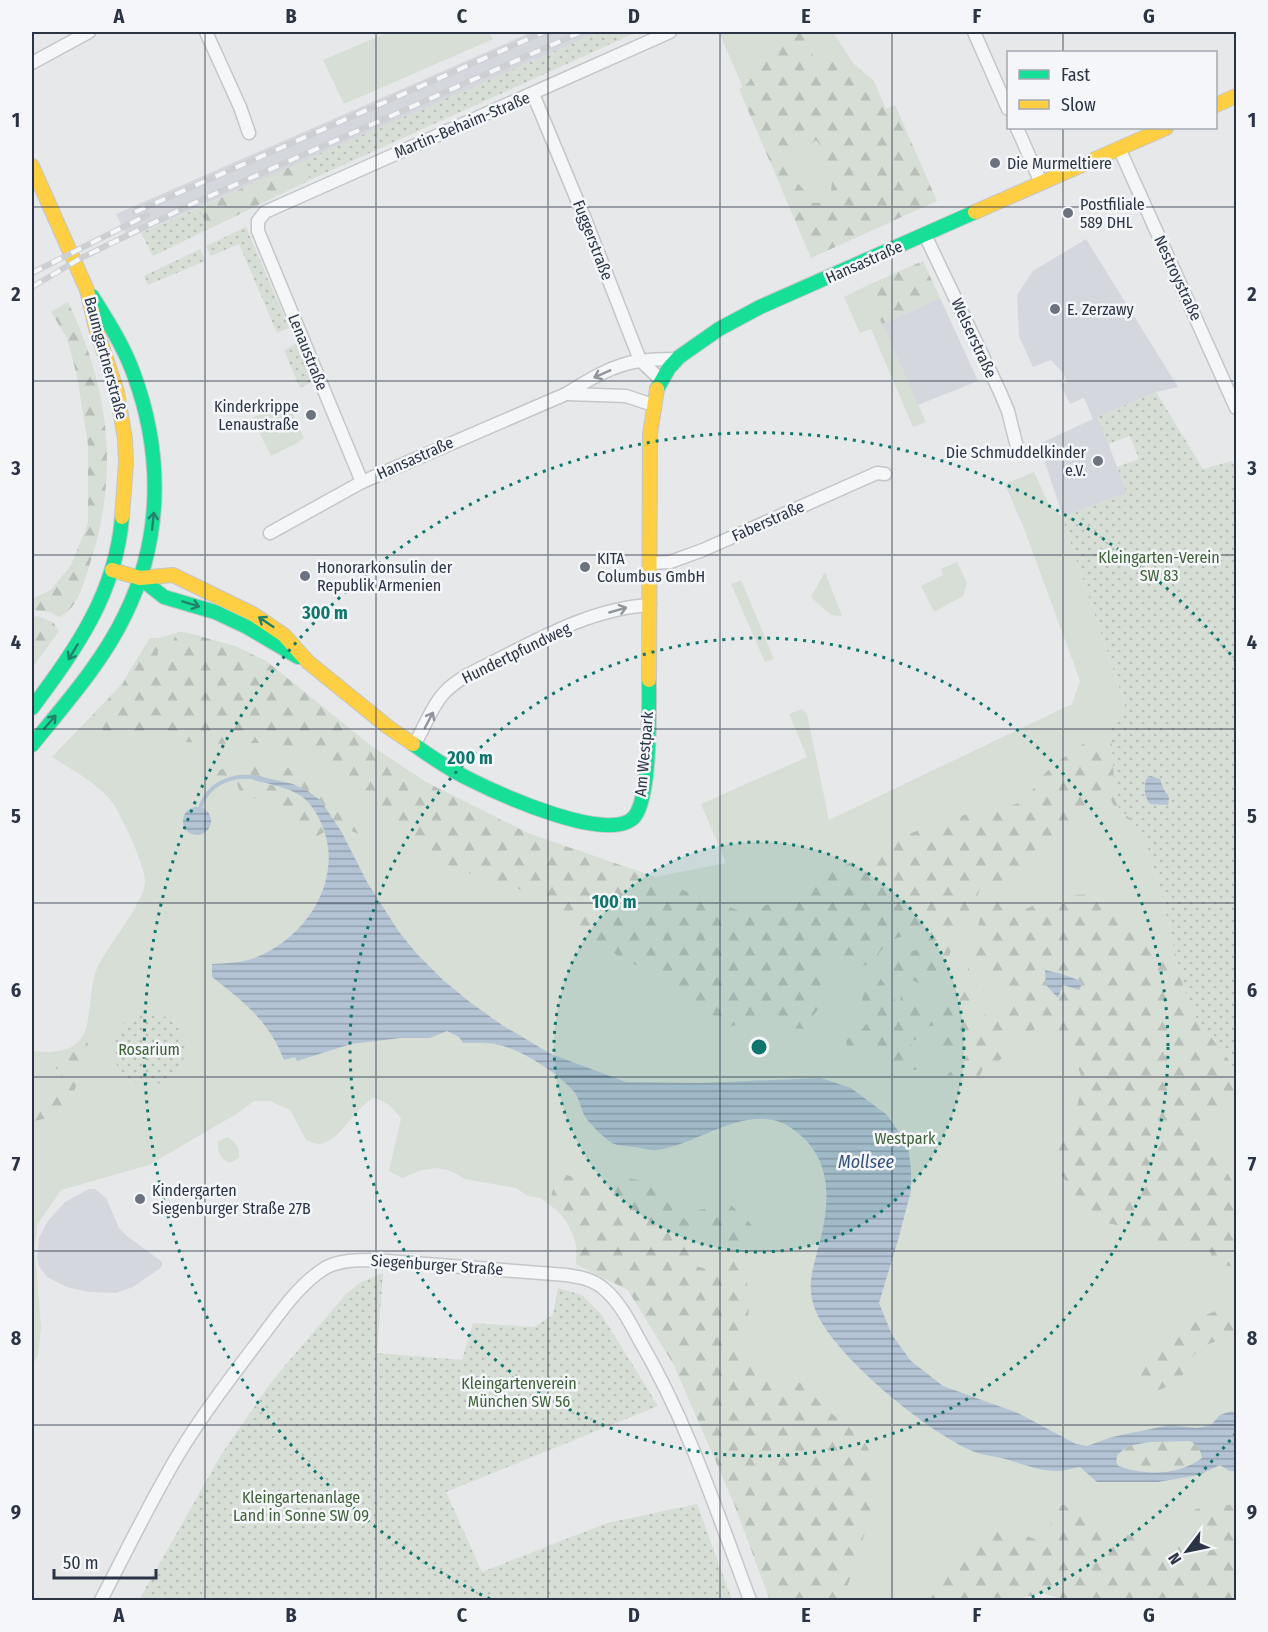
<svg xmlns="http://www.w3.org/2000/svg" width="1268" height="1632" font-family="'Fira Sans Condensed',sans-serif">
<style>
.built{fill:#d4d7dd}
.green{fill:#d6ded6}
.forest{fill:url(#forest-firs);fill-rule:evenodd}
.garden{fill:url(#garden-dots)}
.water{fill:url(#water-rules);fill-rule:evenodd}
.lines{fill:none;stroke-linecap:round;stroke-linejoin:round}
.stream{stroke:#b4c4d5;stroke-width:4}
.street-casing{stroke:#c4c6c8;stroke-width:15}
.fast-casing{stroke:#c4c6c8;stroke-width:16}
.slow-casing{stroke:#c4c6c8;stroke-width:16}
.street{stroke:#f5f6f7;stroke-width:12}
.fast{stroke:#16e098;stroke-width:14}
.slow{stroke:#ffcf43;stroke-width:14}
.rail-casing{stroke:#cecfd2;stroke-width:6}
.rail{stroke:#f4f6f9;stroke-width:4;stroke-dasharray:11;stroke-linecap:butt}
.oneway{stroke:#90959e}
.oneway2{stroke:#22816a}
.grid{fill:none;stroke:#2b3445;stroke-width:1.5;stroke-opacity:0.55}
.ring{fill:none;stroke:#0f766e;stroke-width:3;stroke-dasharray:3 6}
.poi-dot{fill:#6c737f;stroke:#f4f6f9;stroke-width:2}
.labels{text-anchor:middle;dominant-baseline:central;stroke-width:5;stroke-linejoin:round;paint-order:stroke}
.street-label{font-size:16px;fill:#2b3445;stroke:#f4f6f9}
.poi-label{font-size:16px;fill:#2b3445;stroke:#f4f6f9;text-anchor:start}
.park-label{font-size:16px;fill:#3f6138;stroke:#f4f6f9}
.water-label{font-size:18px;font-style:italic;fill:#34527a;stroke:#f4f6f9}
.centre{fill:#0f766e;stroke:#f4f6f9;stroke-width:3}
.ring-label{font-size:18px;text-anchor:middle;font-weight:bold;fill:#0f766e;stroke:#f4f6f9;stroke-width:5;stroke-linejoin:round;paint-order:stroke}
.neatline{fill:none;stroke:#2b3445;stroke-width:2}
.grid-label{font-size:20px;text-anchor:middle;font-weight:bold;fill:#2b3445}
</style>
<defs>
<pattern id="forest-firs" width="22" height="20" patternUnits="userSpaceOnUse" patternTransform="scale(1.5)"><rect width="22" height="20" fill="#d6ded6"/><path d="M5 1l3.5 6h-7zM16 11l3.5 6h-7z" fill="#b8bfb9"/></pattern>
<pattern id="garden-dots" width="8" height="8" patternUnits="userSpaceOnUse" patternTransform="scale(1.5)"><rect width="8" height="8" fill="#d6ded6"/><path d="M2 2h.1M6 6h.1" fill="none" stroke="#b8bfb9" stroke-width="1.8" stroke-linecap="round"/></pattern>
<pattern id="water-rules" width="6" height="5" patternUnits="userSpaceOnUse" patternTransform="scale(1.5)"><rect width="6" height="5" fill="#b4c4d5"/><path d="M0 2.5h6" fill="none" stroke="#93a0af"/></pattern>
</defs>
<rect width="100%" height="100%" fill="#e6e8ea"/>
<g class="built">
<polygon points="532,32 599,32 128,238 116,214"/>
<polygon points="1086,239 1178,387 1156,392 1098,417 1127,493 1062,517 1061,511 1039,444 1093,419 1084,398 1070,404 1061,385 1067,382 1064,374 1051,360 1033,367 1019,336 1017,295 1033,271"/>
<polygon points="940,298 978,381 918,405 882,324"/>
<polygon points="89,1189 95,1189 106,1198 119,1228 127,1236 162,1262 162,1266 159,1269 133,1287 116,1293 88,1292 67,1287 47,1277 39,1266 37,1258 39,1238 48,1221 65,1202"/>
</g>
<g class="green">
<polygon points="389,32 489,32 493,39 344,104 323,60"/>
<polygon points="719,32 833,32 861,76 891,132 815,256"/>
<polygon points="866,286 926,422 913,427 871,329 860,333 844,297"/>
<polygon points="288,403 304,438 297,443 271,456 252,418"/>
<path d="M1034,472L1049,505L1062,517L1125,706L1111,728L1113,741L1133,821L1150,845L1148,852L1156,872L1184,989L1236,1070V1600H1066L1042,1593L1012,1600H770L733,1501L674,1365L628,1290L576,1264L578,1247L567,1222L560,1212L540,1198L528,1196L516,1188L465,1179L451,1171L437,1168L422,1170L402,1178L389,1171L401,1119C395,1109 385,1100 373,1098C355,1108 339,1142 320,1144C316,1144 311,1142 306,1140L290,1110L270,1101H254L238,1113L149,1165L61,1190L37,1225L35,1252L41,1327L38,1355L32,1366V1051C46,1052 64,1054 76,1045C93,1032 88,991 96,971C104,949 147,901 145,880C144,864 119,808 108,797C93,781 71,769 52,757L121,685L150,638C163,640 171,632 184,632L235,646L266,661L370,745L424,781L530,834L655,877L726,863L701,804L807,757L789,714L802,709L807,714L829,820L1072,704L1080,681L1025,531L1005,484Z"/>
<polygon points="957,562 967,583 963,596 934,612 921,586 943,575 941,569"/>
<polygon points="825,572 842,616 831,615 811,597"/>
<polygon points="741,580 774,659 765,662 731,584"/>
<path d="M228,1137C236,1143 240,1147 239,1158L230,1163C220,1159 217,1152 218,1141Z"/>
</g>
<g class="forest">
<path d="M783,32H802L814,58L827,64L847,58L874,81L886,109L895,105L937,201L811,258L739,89L748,83L759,65L774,55L775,41ZM816,140L822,147L817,155L819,164L833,170L830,203H810L804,190L791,175L790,159Z"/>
<polygon points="303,161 310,180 209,229 198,208"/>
<polygon points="923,261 940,298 882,324 866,286"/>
<path d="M68,302C111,392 120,478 87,573C82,589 75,611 59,617L50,612L32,610V597H36L51,590L71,565L88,523V445L77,376L67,338L51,312Z"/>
<polygon points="37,616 53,622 59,631 32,668 32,617"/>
<path d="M177,632H184L235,646L266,661L370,745L424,781L488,814L530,834L655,877L683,890L740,911L754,910L779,900L900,837L948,820L978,811L1011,806L1029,798C1038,773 1062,759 1083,744L1092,748L1102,757L1113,741L1115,800L1119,808L1133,821L1118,815L1108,793L1096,796L1068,831L1037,854L1001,904L1013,915L1054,896L1094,894L1124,914L1156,946L1166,959L1170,940L1172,938L1184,989L1196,1017L1236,1070V1108L1233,1103L1199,1122L1233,1183L1236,1181V1267L1215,1264L1207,1244L1178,1240L1166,1246L1139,1229L1101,1222L1088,1214L1055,1166L1052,1146L1073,1123L1083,1082L1068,1036L1043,1025L1029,1033L1019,1032L995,1044L1004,1056L999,1061L983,1068L978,1081H963L956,1089L947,1091L943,1083C947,1071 954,1071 962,1062C976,1048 982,1029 986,1010H1009L1008,989L992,987L993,956L985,960L973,995L964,1010C973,1027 969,1037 956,1051L936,1052L934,1044L943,1038L937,1025L925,1027L922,1037L909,1042L922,1060L920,1069L898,1072L887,1064L888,1049L873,1054L847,1048L846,1040L860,1032L870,1019L862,1001L866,980L881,979L899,1006L901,996L911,992C917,997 926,1007 933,1009C967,1018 973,936 981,916C985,906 993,901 996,888L981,885L973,911L960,921L946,966L933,982L923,985L886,968L891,955L922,949L932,935L919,932L890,940L879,953L877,961L857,968L840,962L838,954L827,962V975L816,992L823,1003L813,1016L817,1024L812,1029L781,1028L776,1022H752L727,1027L677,985L621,958L531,893L456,869L427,855L380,805L342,773L316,755L290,746L259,743L216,744L171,741L153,729L114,736L87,721L122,685L150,638L159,639L157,662L163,665Z"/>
<path d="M251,759C307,765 339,796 374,836L372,839C362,837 351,828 340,829L321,801L255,775L253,780C290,790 310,793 324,832L315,838L311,837L295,817L284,809L280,803L278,797L273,793L261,792L254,799L241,795L237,784L230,785L226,789L220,788L213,783L216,771L233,766L250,769Z"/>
<path d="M84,1034L88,1045L71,1103L65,1111L58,1115L32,1122V1110L49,1098L60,1087L59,1082L64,1066L54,1070L50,1064L57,1056L54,1051C69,1051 77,1045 84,1034Z"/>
<path d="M561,1173L573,1177L577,1174H587L596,1182L629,1178L645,1182L691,1225L698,1252L694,1258L695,1266L716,1271L723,1259L714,1230L699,1210L730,1204L753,1226L742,1271C755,1294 747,1325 742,1351C750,1360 758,1369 770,1373C783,1378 797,1379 808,1388C814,1393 817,1401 823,1406C838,1421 859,1429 869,1450C888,1491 853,1559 844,1600H770L733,1501L674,1365L628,1290L576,1264C579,1238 570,1220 549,1204L555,1182Z"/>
<path d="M1236,1306V1337C1202,1343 1193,1348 1180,1382L1159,1390H1144L1136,1384C1136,1380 1136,1374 1137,1370C1147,1343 1209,1308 1236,1306Z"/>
<path d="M1190,1441L1199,1447L1203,1458C1176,1477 1145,1476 1116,1465L1117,1455L1128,1446L1149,1442Z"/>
<path d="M1236,1504V1600H1066L1042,1593L1012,1600H930C936,1588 950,1579 951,1565L954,1562L969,1560C1000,1503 1017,1540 1060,1547L1049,1519L1053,1509L1062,1505L1083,1509L1103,1525L1155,1546L1193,1534L1195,1509Z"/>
</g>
<g class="garden">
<polygon points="599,32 637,32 310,180 303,161"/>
<polygon points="198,208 209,229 153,256 141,233"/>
<polygon points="246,227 289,328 277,333 239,244 211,256 206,246"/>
<polygon points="200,249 205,261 148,285 144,276"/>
<polygon points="296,344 312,382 300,388 284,350"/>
<polygon points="1156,392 1203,469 1232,461 1236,471 1236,1070 1196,1017 1184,989 1156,872 1148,852 1149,845 1133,821 1119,808 1115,800 1111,727 1125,705 1062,517 1127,493 1117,467 1139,459 1130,436 1108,444 1097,417"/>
<circle cx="149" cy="1049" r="36"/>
<polygon points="383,1273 377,1353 462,1360 473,1323 534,1327 553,1315 558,1288 582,1295 601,1314 658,1406 446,1492 482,1572 607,1523 697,1504 732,1600 139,1600 221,1455 272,1381 346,1294 361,1282"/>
</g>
<g class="water">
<path d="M254,775L293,784L308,791L321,801L341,831L367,882L399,932L417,954L443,980L471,1003L502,1025L551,1054L626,1082L700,1083L821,1078L851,1088L887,1115L908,1145L911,1170V1191L898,1240L879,1303L892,1335L911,1361L943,1386L1018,1413L1076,1444L1087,1446L1112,1437L1170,1425L1197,1428L1211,1425L1220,1415L1232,1411L1236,1413V1471H1229L1220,1465L1199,1475L1158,1482H1097L1080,1467C1073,1468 1065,1471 1058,1471C1041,1471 1025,1465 1009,1460C999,1457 988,1456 978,1453C933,1438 824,1349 813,1303C807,1283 814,1265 819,1245C830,1203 834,1159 794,1130C752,1098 701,1144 657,1150C650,1151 642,1148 634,1147C628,1146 618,1146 612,1143C604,1138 592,1126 586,1118C581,1111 580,1100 575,1093C561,1075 521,1049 499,1045C488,1042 474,1043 463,1043L459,1037L447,1031L430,1038H400L351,1044L297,1061L295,1057L284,1060C269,1021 244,1002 212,977V964C227,963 243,963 257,957C306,937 342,882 324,830C320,819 312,803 301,796C287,787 269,784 253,780ZM1190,1441L1199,1447L1202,1458C1178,1476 1144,1476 1116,1465L1117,1455L1128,1446L1149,1442Z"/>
<path d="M1151,776L1160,779L1163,788L1169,798L1168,805L1150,804C1144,796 1144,788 1146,779Z"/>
<circle cx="197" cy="821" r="14"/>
<polygon points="1045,970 1062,974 1083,982 1079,990 1063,985 1058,998 1046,985"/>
</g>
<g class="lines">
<path class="stream" d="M200,809C207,784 232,773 258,778"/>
<defs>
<g id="street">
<polyline points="206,32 240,107 249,133"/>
<polyline points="974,32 1008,109"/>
<polyline points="32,63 89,32"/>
<polyline points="533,94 585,219 640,360 661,380"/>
<polyline points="1017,128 1041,183"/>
<polyline points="1119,148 1236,408"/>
<polyline points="925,235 1000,392 1008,411 1016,443"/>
<polyline points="567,394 626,396 653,405"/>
<polyline points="362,482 258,231 258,221 265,212 670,32"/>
<path d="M270,533L362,482L566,394C588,380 614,364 640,361C652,359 665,359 678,359"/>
<polyline points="650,563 670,562 703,550 877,473 885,474"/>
<path d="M414,745C424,729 431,707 444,693C459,677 480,669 499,659C546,635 596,608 650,605"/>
<path d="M101,1600C126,1552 150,1502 178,1455C202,1415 232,1376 260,1339C279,1314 298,1285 325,1268C339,1260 358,1260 374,1260L566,1275C580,1277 593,1279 604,1289C620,1302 630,1323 640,1341C688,1423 717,1512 750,1600"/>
</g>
<g id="fast">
<polyline points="657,389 669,368 679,357 719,329 760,307 975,212"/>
<polyline points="140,578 164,597 215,612 247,627 298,657"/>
<path d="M32,708C76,649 116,593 122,517"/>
<path d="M413,744C431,757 450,770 471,780C499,794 612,846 635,816C651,794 649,709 649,680"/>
<path d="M32,745C65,704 102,663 125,615C163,538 163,452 133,372C123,345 107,320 92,296"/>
</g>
<g id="slow">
<polyline points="1216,105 1236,96"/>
<polyline points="32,166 87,290 96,328 117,392 125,439 126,463 122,517"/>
<polyline points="975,212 1166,128"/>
<polyline points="112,570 140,578 173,575 253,614 284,635 308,662 388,727 413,744"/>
<polyline points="649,680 650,434 657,389"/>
</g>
</defs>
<use href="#street" class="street-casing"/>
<use href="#fast" class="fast-casing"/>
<use href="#slow" class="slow-casing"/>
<use href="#street" class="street"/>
<use href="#fast" class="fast"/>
<use href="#slow" class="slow"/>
<defs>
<g id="rail">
<polyline points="135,212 544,32"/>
<polyline points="32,273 147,215"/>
<polyline points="32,287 81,258 194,203 581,32"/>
</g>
</defs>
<use href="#rail" class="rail-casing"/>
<use href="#rail" class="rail"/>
</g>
<defs><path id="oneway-shaft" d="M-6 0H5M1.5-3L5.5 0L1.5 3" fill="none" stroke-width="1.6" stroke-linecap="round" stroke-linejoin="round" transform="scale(1.5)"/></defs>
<g class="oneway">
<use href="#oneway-shaft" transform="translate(602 374) rotate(156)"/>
<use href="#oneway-shaft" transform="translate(618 610) rotate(-16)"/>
<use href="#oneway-shaft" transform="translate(429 720) rotate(-62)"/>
</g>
<g class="oneway2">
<use href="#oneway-shaft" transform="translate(153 521) rotate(-84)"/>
<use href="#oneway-shaft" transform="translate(191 604) rotate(17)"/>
<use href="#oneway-shaft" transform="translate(266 622) rotate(-146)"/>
<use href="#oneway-shaft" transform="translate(73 652) rotate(121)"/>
<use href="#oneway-shaft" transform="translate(50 722) rotate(-49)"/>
</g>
<path class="grid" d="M205,32V1600M376,32V1600M548,32V1600M720,32V1600M892,32V1600M1063,32V52M1063,128V1600M32,207H1236M32,381H1236M32,555H1236M32,729H1236M32,903H1236M32,1077H1236M32,1251H1236M32,1425H1236"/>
<circle cx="759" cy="1047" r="205" fill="#0f766e" fill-opacity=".12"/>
<g class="ring">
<circle cx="759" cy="1047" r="205"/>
<circle cx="759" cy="1047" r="409"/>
<path d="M1236 1433A614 614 0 0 1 1028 1599M490 1599A614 614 0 1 1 1236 661"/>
</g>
<g class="poi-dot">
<circle cx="995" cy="163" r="6"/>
<circle cx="1068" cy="213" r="6"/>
<circle cx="1055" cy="309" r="6"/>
<circle cx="311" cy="415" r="6"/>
<circle cx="1098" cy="461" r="6"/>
<circle cx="585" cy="567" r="6"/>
<circle cx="305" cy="576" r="6"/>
<circle cx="140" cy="1199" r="6"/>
</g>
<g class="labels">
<g class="street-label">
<text transform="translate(462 125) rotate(-23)">Martin-Behaim-Straße</text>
<text transform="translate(593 240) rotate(69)">Fuggerstraße</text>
<text transform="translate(864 262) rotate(-24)">Hansastraße</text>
<text transform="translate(1178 278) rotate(65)">Nestroystraße</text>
<text transform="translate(974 338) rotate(65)">Welserstraße</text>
<text transform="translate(308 352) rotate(68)">Lenaustraße</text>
<text transform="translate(106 358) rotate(75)">Baumgartnerstraße</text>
<text transform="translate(415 458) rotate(-24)">Hansastraße</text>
<text transform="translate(768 521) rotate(-24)">Faberstraße</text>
<text transform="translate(516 653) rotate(-26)">Hundertpfundweg</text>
<text transform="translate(644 754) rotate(-85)">Am Westpark</text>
<text transform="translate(437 1265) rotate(4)">Siegenburger Straße</text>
</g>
<g class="poi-label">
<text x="1007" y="163">Die Murmeltiere</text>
<text x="1080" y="204">Postfiliale<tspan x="1080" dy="18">589 DHL</tspan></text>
<text x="1067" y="309">E. Zerzawy</text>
<text x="299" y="406" text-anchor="end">Kinderkrippe<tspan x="299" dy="18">Lenaustraße</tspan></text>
<text x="1086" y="452" text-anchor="end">Die Schmuddelkinder<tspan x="1086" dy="18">e.V.</tspan></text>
<text x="597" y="558">KITA<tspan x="597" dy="18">Columbus GmbH</tspan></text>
<text x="317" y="567">Honorarkonsulin der<tspan x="317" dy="18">Republik Armenien</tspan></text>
<text x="152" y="1190">Kindergarten<tspan x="152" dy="18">Siegenburger Straße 27B</tspan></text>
</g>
<g class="park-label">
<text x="1159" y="557">Kleingarten-Verein<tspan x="1159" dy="18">SW 83</tspan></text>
<text x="149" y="1049">Rosarium</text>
<text x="905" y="1138">Westpark</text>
<text x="519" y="1383">Kleingartenverein<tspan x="519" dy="18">München SW 56</tspan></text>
<text x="301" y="1497">Kleingartenanlage<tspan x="301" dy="18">Land in Sonne SW 09</tspan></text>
</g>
<g class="water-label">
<text x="866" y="1162">Mollsee</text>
</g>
</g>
<circle cx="759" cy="1047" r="9" class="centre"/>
<g class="ring-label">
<text x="325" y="619">300 m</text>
<text x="470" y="764">200 m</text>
<text x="614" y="908">100 m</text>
</g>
<rect width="1268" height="1632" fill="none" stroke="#f4f6f9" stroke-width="66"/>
<rect x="1007" y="51" width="210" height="78" fill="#f4f6f9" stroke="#a4a8b1" stroke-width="1.5"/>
<rect x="1019" y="70" width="30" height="9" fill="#16e098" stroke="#a4a8b1" stroke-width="1.5"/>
<text x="1061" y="81" font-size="18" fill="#2b3445">Fast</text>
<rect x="1019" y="100" width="30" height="9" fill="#ffcf43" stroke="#a4a8b1" stroke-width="1.5"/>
<text x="1061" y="111" font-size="18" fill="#2b3445">Slow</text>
<g transform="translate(1187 1551) rotate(238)" stroke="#f4f6f9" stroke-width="4.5" paint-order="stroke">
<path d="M0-4.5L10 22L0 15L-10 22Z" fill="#2b3445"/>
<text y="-9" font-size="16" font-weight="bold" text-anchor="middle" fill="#2b3445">N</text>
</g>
<path d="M54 1569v9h102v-9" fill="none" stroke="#2b3445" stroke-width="3"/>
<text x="63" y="1569" font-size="18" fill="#2b3445" stroke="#f4f6f9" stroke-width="4.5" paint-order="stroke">50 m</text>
<rect x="33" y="33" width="1202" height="1566" class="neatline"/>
<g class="grid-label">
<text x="119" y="23">A</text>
<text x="291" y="23">B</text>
<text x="462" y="23">C</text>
<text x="634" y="23">D</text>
<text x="806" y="23">E</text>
<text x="977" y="23">F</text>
<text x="1149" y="23">G</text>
<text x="16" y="127">1</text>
<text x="1252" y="127">1</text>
<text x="16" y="301">2</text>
<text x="1252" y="301">2</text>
<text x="16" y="475">3</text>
<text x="1252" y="475">3</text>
<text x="16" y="649">4</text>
<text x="1252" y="649">4</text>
<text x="16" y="823">5</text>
<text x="1252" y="823">5</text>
<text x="16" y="997">6</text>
<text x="1252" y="997">6</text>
<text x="16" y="1171">7</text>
<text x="1252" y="1171">7</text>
<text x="16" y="1345">8</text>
<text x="1252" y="1345">8</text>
<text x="16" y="1519">9</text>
<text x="1252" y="1519">9</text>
<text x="119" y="1622">A</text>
<text x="291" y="1622">B</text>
<text x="462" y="1622">C</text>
<text x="634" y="1622">D</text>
<text x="806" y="1622">E</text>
<text x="977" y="1622">F</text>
<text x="1149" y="1622">G</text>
</g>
</svg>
